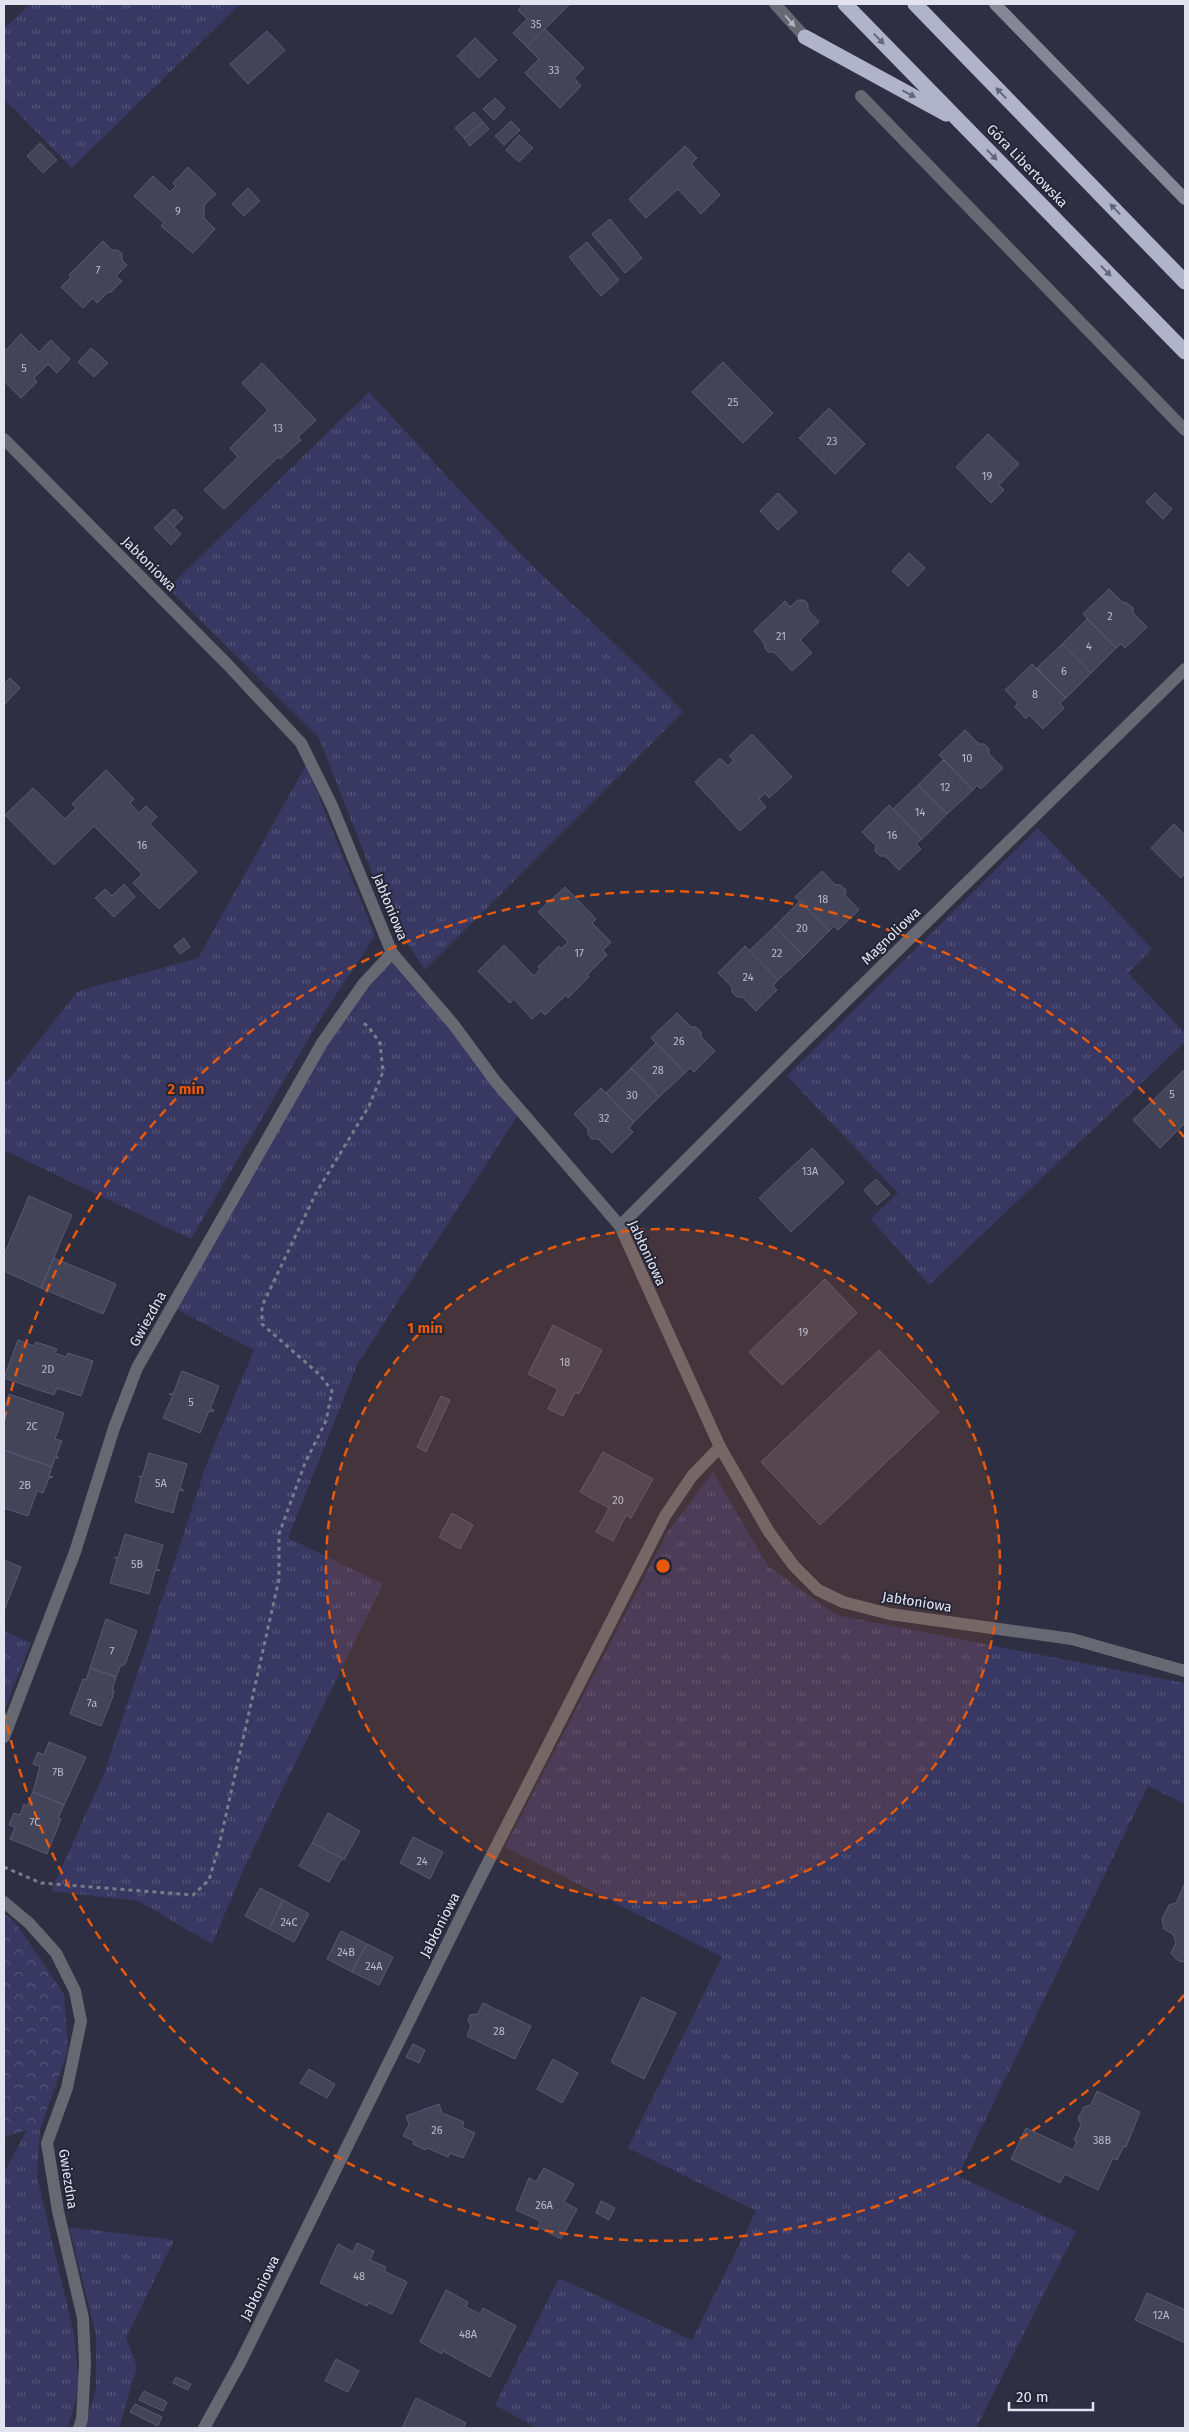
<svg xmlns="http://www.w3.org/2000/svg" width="1189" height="2432" font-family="'Fira Sans',sans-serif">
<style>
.grass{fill:url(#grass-tufts)}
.forest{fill:url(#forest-crowns)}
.building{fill:#434458;stroke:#595a6f}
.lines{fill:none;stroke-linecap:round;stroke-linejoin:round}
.path{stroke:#7a7b8b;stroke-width:3;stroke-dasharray:4 4;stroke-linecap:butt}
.street{stroke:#676872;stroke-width:12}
.secondary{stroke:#858696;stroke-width:12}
.highway{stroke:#b1b3cb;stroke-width:15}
.oneway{fill:#b1b2bd}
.oneway2{fill:#63657a}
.ring{fill:none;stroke:#e8590c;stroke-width:2.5;stroke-dasharray:9 6}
.labels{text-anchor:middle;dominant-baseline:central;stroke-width:4;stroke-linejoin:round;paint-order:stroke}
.number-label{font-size:11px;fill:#babbc9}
.street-label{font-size:14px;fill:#e2e3ef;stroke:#242537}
.centre{fill:#e8590c;stroke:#242537;stroke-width:2.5}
.ring-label{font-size:15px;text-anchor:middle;font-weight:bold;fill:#e8590c;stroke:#242537;stroke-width:4;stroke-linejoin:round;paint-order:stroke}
</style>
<defs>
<pattern id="grass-tufts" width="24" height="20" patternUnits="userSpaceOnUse" patternTransform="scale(1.25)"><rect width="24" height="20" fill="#383862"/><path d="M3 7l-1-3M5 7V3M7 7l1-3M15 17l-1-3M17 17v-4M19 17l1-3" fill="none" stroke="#545579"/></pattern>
<pattern id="forest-crowns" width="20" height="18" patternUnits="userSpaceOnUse" patternTransform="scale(1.25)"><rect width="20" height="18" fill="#383862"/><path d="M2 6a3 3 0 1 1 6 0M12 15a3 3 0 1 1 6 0" fill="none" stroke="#545579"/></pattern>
</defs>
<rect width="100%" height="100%" fill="#2e2f42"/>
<g class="grass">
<polygon points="30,4 240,4 72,168 4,99 4,29"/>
<path d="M369,392C425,452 480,514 539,572C587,619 638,663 683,712L425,970L388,914L319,738L168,588Z"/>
<polygon points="306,765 375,936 322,1016 191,1239 4,1150 4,1085 78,991 198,958"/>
<polygon points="1038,828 1152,949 1128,973 1185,1033 1185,1042 929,1285 871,1219 898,1193 787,1076"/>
<polygon points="392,953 521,1110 357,1365 288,1538 383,1584 247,1862 212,1944 138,1901 51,1891 104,1774 209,1457 254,1350 172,1307 322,1043"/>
<polygon points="713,1472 768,1566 836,1615 1185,1683 1185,1804 1148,1786 958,2176 1076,2231 976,2428 536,2428 495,2405 559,2278 692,2340 756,2211 628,2148 722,1957 505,1847 667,1533"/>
<polygon points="4,1631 31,1643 4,1711"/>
<polygon points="40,2129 37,2177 74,2334 79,2388 68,2428 4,2428 4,2172 27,2130"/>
<polygon points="69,2227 174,2240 126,2338 137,2367 119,2428 84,2428 96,2390 96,2335"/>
</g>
<polygon class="forest" points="4,1913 17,1925 64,1994 68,2051 40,2129 27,2130 4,2137"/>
<g class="building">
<polygon points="520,4 570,4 527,47 513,33 527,19 518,10 522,6"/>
<polygon points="545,29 584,68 574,78 581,86 560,108 525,73 539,59 527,47"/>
<polygon points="267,31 285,50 248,84 230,64"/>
<polygon points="475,38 497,60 479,78 457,56"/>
<polygon points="495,98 505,108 494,120 483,109"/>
<polygon points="474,112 483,122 464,138 455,128"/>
<polygon points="511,121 520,130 504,145 495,136"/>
<polygon points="483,122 489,129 470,146 464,138"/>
<polygon points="519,135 533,148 519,162 506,150"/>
<polygon points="40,143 57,160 43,173 27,156"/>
<polygon points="685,146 697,158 691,164 720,195 701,214 678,189 646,218 629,199"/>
<polygon points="188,167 216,194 204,205 204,218 215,229 193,253 161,226 164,223 134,196 153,176 170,192 176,186 173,183"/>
<polygon points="248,188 260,201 244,216 232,204"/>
<polygon points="610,219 642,258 625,273 592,234"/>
<polygon points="103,241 112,250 118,250 122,254 122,260 127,265 116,276 122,281 110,293 108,292 97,303 93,298 83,308 61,287 71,277 69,275"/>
<polygon points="587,242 619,280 601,296 569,257"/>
<polygon points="21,334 39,352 51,340 70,359 57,373 48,364 34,378 37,382 21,398 4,381 4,348 6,350"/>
<polygon points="91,348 108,363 94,377 78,362"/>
<polygon points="723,362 773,413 743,443 692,392"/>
<polygon points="262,363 316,420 298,437 301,440 280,459 278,457 224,509 204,490 238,457 230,448 268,410 242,383"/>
<polygon points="829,408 865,444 835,474 799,438"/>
<polygon points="988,434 1019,464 999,485 1004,490 991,503 956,467"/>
<polygon points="778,493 797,512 778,530 760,511"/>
<polygon points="1155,493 1172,509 1163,519 1146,502"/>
<polygon points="174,509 183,518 174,527 165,518"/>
<polygon points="165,518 181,534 171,545 154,528"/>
<polygon points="909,553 925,568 908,586 892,571"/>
<polygon points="1109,589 1122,602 1127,603 1133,608 1133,613 1147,627 1125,648 1121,644 1116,648 1083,614"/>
<polygon points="798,600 804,600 808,604 808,610 819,622 800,640 812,653 792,671 774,652 768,652 765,648 764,643 754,631 785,601 790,607"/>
<polygon points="1087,619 1116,648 1091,673 1062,644"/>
<polygon points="1062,644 1091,673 1066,698 1037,668"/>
<polygon points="1032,664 1066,698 1060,703 1064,708 1043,729 1029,715 1026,719 1015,707 1018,703 1005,690"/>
<polygon points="10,678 20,688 4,705 4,684"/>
<polygon points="965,730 979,744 984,744 989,749 989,754 1003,768 981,789 977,785 973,790 939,755"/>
<polygon points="752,734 792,777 769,798 765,793 759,799 766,807 740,831 695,782 720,758 728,766 734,760 729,756"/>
<polygon points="943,760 973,790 947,814 918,785"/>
<polygon points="106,770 134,799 130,803 139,813 146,806 157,817 150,824 197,872 159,909 133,883 142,874 94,826 54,865 5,815 33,788 65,819 76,808 72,804"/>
<polygon points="918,785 947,814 922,839 893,809"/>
<polygon points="889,805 922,839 916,844 921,849 899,870 885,856 880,856 875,851 876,846 862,832"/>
<polygon points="1174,824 1185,835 1185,873 1181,878 1151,848"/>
<polygon points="822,871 835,885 840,885 846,890 845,895 859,910 838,930 834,926 829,931 795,897"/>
<polygon points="124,884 135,897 114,917 95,898 105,889 112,896"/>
<polygon points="565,887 596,919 592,923 611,942 603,950 607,955 587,975 589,977 568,998 566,995 545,1015 541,1011 532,1019 514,999 510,1003 478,971 504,945 534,976 540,969 538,967 559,946 561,949 568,942 538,912"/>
<polygon points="800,901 829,931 804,956 775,926"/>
<polygon points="775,926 804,956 778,980 749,951"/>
<polygon points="184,938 190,947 180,954 174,946"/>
<polygon points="745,946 778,980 773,986 777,990 756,1011 742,997 737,997 732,992 732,987 718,973"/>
<polygon points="677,1013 691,1027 696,1027 701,1032 701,1037 715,1051 694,1072 690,1068 685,1073 651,1038"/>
<polygon points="656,1043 685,1073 659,1097 631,1068"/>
<polygon points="631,1068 659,1097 634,1122 606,1093"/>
<polygon points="1185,1069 1185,1123 1160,1148 1133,1120"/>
<polygon points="601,1088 634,1122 629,1128 633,1132 612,1153 598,1139 592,1139 588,1134 588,1129 574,1114"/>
<polygon points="812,1148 844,1182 791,1232 759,1198"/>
<polygon points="876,1179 890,1194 877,1205 864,1190"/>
<polygon points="29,1196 72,1215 41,1288 4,1271 4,1255"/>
<polygon points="54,1258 116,1284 103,1314 41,1288"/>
<polygon points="825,1279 857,1313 782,1385 749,1352"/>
<polygon points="553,1325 602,1350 579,1394 575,1392 563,1416 548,1409 558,1389 528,1374"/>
<polygon points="18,1340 34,1346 36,1342 57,1349 55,1353 66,1357 68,1353 93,1361 81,1396 57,1388 54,1395 4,1378"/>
<polygon points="879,1350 939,1412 820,1525 761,1462"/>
<polygon points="182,1371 219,1386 210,1409 214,1410 213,1412 209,1411 200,1433 163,1418 173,1395 169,1394 173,1394"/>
<polygon points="9,1394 64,1413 55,1439 62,1441 56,1456 59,1458 55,1458 52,1467 4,1450 4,1408"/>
<polygon points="441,1396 450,1400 426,1452 417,1447"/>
<polygon points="4,1450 52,1467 49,1476 53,1477 49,1478 43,1493 37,1491 28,1516 4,1508"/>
<polygon points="603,1452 653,1479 631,1518 626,1515 613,1541 596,1532 609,1508 580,1492"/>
<polygon points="149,1453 187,1464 180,1488 184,1491 179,1490 173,1513 135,1502 141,1478 138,1476 142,1477"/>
<polygon points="452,1513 473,1525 460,1549 439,1537"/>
<polygon points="125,1534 163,1545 156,1569 160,1570 155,1571 149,1594 110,1583 117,1559 114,1557 118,1558"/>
<polygon points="4,1560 21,1567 4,1611"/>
<polygon points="106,1619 137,1631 126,1662 123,1666 121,1665 116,1677 90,1668"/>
<polygon points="90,1668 116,1677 112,1690 114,1691 113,1696 101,1726 70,1714 83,1679 86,1680"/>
<polygon points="49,1742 86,1757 64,1805 33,1792 40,1766 33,1764 38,1752 44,1755"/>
<polygon points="33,1792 64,1805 58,1818 61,1819 47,1854 10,1839 15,1827 9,1825 14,1813 20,1815 24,1804 27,1806"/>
<polygon points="328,1813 360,1831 344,1860 312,1843"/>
<polygon points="413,1837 443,1852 430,1879 400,1863"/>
<polygon points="312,1843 342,1858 329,1882 299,1866"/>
<polygon points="1185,1883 1185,1961 1182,1962 1176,1959 1171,1953 1176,1943 1173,1934 1164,1929 1162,1919 1169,1905 1176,1903"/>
<polygon points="260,1888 283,1900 269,1929 245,1916"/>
<polygon points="283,1900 309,1914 294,1942 269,1929"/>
<polygon points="341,1931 367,1944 352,1972 327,1959"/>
<polygon points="367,1944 393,1957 379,1985 352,1972"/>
<polygon points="642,1997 676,2013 644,2079 611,2062"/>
<polygon points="483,2003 531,2026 515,2059 467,2036 471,2026 468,2020 470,2015 478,2014"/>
<polygon points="413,2044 425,2050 419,2063 406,2057"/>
<polygon points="553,2059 578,2073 562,2103 537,2089"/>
<polygon points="309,2069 335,2084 327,2098 300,2083"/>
<polygon points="1097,2091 1140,2112 1126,2147 1124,2146 1117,2160 1113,2158 1098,2190 1065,2174 1060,2183 1011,2159 1026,2128 1073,2150 1077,2141 1074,2140 1081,2125 1078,2118 1084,2107 1091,2105"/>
<polygon points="439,2104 442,2113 464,2122 462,2127 475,2133 463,2158 450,2153 448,2157 427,2148 425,2150 413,2144 414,2141 403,2136 409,2124 406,2116"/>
<polygon points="544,2168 574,2184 564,2202 577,2209 561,2239 538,2227 540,2222 538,2220 516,2210 529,2178 536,2182"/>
<polygon points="601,2201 615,2208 609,2220 596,2213"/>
<polygon points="357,2243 374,2251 370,2260 386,2267 384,2271 407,2282 392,2314 369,2303 367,2306 320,2283 338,2244 353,2252"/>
<polygon points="446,2290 468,2302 466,2307 480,2314 483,2308 516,2326 490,2377 443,2351 442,2354 420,2342"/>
<polygon points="1147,2293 1185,2310 1185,2343 1135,2320"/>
<polygon points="336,2359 359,2371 348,2392 325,2381"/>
<polygon points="176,2377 191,2384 188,2390 173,2383"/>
<polygon points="144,2391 167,2402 163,2411 139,2400"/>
<polygon points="416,2398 466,2423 463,2428 402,2428"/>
<polygon points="135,2404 162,2417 158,2426 130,2412"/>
</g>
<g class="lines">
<polyline class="path" points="4,1867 41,1883 193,1895 209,1880 219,1846 279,1579 279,1534 305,1463 326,1421 332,1391 320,1375 262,1324 262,1306 316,1193 369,1106 383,1072 380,1043 368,1026 361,1022"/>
<g class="street">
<polyline points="775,4 805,37"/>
<polyline points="861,96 1185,430"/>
<polyline points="4,439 228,665 301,743 332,806 392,953 453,1024 496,1082 620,1226 720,1447 769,1532 794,1566 818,1590 843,1602 890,1614 1072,1639 1185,1671"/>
<polyline points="620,1226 796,1050 1185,669"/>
<polyline points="4,1737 75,1552 114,1428 137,1368 322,1043 364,983 392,953"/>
<polyline points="4,1902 29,1923 56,1953 75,1991 81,2021 67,2088 47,2143 58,2211 83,2318 85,2364 82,2419 79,2428"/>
<polyline points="204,2428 241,2361 474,1890 665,1516 692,1476 720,1447"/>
</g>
<polyline class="secondary" points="995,4 1185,199"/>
<g class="highway">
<polyline points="845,4 1185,352"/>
<polyline points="915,4 1185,282"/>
<polyline points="805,37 946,114"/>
</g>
</g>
<defs><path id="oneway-solid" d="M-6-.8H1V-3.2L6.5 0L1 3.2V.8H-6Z" transform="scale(1.25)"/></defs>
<use class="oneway" href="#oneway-solid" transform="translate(790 21) rotate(49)"/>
<g class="oneway2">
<use href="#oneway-solid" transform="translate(879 39) rotate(46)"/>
<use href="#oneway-solid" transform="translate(1001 93) rotate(-134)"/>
<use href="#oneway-solid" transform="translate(909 94) rotate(28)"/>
<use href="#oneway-solid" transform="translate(992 155) rotate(46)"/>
<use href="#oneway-solid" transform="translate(1115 209) rotate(-134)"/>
<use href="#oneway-solid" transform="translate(1106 271) rotate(46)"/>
</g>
<circle cx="663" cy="1566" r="337" fill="#e8590c" fill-opacity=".12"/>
<g class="ring">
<circle cx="663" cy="1566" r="337"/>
<path d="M1184 1995A675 675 0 0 1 4 1712M4 1420A675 675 0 0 1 1184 1137"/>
</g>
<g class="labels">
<g class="number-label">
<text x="536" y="24">35</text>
<text x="554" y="70">33</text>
<text x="178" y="211">9</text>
<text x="98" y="270">7</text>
<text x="24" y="368">5</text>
<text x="733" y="402">25</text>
<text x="278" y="428">13</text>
<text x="832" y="441">23</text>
<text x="987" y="476">19</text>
<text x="1110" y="616">2</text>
<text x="781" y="636">21</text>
<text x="1089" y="646">4</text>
<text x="1064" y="671">6</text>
<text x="1035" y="694">8</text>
<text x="967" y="758">10</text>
<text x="945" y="787">12</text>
<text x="920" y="812">14</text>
<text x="892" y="835">16</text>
<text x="142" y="845">16</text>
<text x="823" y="899">18</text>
<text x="802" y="928">20</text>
<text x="579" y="953">17</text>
<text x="777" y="953">22</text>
<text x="748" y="977">24</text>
<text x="679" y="1041">26</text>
<text x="658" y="1070">28</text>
<text x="1172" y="1094">5</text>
<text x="632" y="1095">30</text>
<text x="604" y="1118">32</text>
<text x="810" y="1171">13A</text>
<text x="803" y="1332">19</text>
<text x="565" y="1362">18</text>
<text x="48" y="1369">2D</text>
<text x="191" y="1402">5</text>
<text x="32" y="1426">2C</text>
<text x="161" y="1483">5A</text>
<text x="25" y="1485">2B</text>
<text x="618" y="1500">20</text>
<text x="137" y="1564">5B</text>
<text x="112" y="1651">7</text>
<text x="92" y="1703">7a</text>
<text x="58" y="1772">7B</text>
<text x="35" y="1822">7C</text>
<text x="422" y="1861">24</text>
<text x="289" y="1922">24C</text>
<text x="346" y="1952">24B</text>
<text x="374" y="1966">24A</text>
<text x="499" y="2031">28</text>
<text x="437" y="2130">26</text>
<text x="1102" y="2140">38B</text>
<text x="544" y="2205">26A</text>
<text x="359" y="2276">48</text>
<text x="1161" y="2315">12A</text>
<text x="468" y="2334">48A</text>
</g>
<g class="street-label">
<text transform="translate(1027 166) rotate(46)">Góra Libertowska</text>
<text transform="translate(149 564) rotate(45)">Jabłoniowa</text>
<text transform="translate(390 907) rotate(68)">Jabłoniowa</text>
<text transform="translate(891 936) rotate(-44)">Magnoliowa</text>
<text transform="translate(647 1253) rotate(65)">Jabłoniowa</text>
<text transform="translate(148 1319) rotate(-61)">Gwiezdna</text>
<text transform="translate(917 1602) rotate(9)">Jabłoniowa</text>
<text transform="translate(440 1925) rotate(-63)">Jabłoniowa</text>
<text transform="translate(68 2179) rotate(81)">Gwiezdna</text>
<text transform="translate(260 2288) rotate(-64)">Jabłoniowa</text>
</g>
</g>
<circle cx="663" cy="1566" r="8" class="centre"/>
<g class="ring-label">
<text x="186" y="1094">2 min</text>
<text x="425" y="1333">1 min</text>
</g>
<rect width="1189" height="2432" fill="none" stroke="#e2e3ef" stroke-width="10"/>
<path d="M1009 2402v8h84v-8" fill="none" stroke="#e2e3ef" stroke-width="2.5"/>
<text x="1016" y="2402" font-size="15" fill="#e2e3ef" stroke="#242537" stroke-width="4" paint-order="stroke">20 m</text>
</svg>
